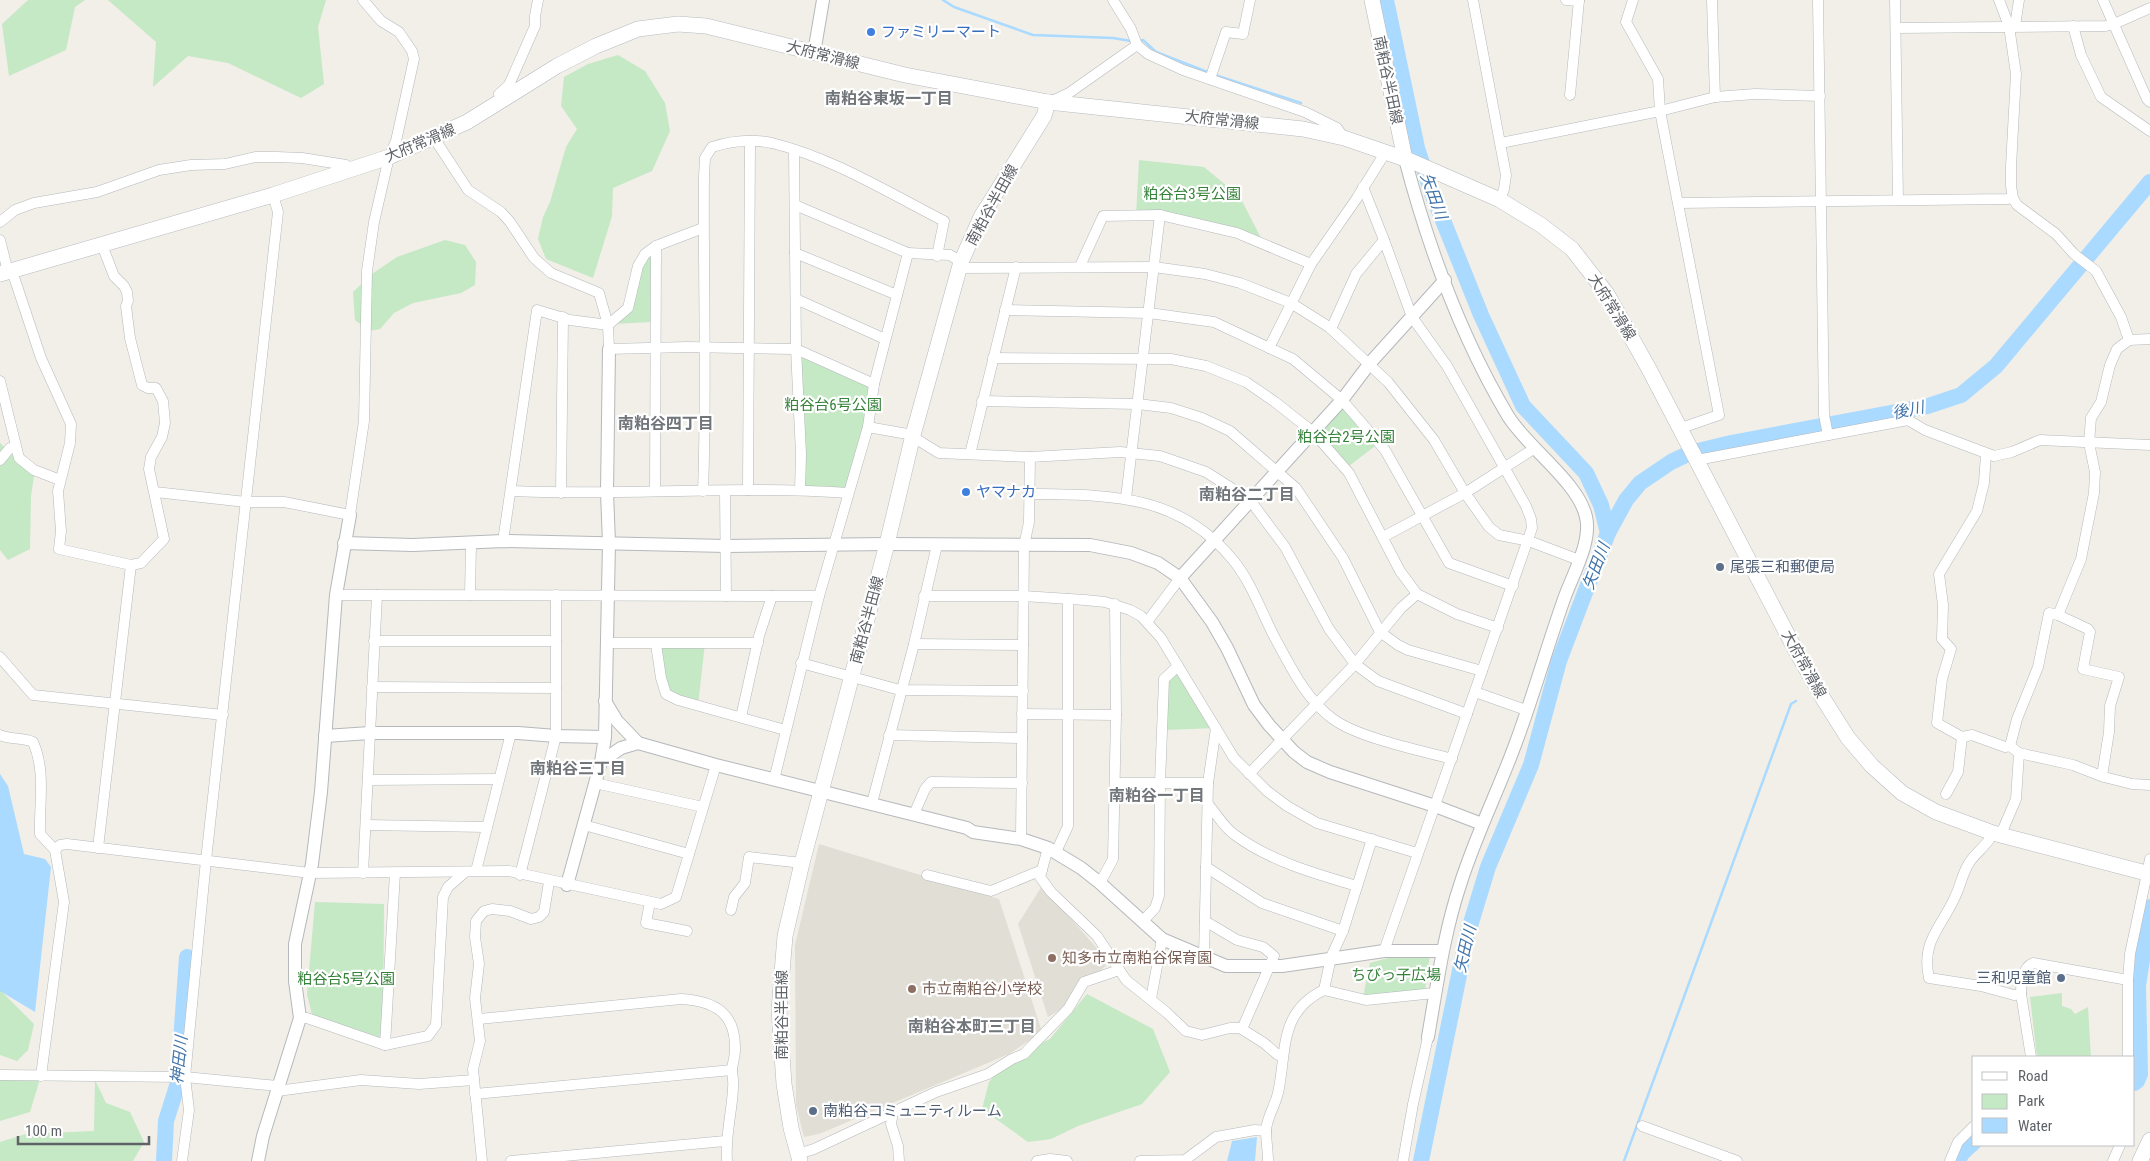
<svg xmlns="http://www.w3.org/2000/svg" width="2150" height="1161" font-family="'Roboto Condensed','Noto Sans JP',sans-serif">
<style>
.education{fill:#e1ded6}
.green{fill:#c5e8c5}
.water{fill:#aadaff}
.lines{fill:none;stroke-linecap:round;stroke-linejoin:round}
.stream{stroke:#aadaff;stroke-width:2.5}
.river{stroke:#aadaff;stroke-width:16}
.minor-casing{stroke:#b5b8bc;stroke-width:11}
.tertiary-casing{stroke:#b5b8bc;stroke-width:14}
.secondary-casing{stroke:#b6babf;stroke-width:16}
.minor{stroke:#fff;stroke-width:10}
.tertiary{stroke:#fff;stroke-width:12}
.secondary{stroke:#fff;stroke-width:15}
.shop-dot{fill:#3f7fe0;stroke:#fff;stroke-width:2}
.service-dot{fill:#5c6f8a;stroke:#fff;stroke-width:2}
.education-dot{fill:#8d6e63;stroke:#fff;stroke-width:2}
.labels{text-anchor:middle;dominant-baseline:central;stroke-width:4.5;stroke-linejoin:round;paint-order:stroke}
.shop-label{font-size:15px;fill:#366cbe;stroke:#fff;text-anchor:start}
.street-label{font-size:15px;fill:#5f6368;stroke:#fff}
.park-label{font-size:15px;fill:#348238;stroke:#fff}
.service-label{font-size:15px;fill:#4e5e75;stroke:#fff;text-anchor:start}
.education-label{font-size:15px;fill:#785e54;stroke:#fff;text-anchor:start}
.neighbourhood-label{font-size:16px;font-weight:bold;fill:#70757a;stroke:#fff}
.water-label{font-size:16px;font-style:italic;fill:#4174aa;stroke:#fff}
</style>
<rect width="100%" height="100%" fill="#f1efe8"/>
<g class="education">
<polygon points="819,844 999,899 1042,1032 1009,1054 819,1134 804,1137 796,1105 795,945"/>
<polygon points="1042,886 1109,962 1067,1006 1048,1017 1018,924"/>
</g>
<g class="green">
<polygon points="28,0 85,0 75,7 66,50 9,76 2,24"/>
<polygon points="108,0 326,0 318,27 324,84 301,98 228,63 188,56 153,87 156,42"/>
<polygon points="618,55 645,71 665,103 670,131 652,171 613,188 612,216 593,278 546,259 538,239 543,217 550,202 566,147 577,129 561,106 564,77 588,64"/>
<polygon points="1139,160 1204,167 1240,197 1263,242 1237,233 1136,215"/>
<polygon points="445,240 465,245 476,262 475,285 461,293 413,303 394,313 380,329 369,331 355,320 353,292 372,274 397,257"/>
<polygon points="652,257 651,322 613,324 620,319 641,269 648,258"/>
<polygon points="796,349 874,384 848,493 800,490"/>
<polygon points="1342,400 1379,443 1345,469 1313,432"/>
<polygon points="0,443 34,476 31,496 30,549 8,560 0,550"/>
<polygon points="705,643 698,705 666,694 656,644"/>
<polygon points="1178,666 1216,728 1163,730 1164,679"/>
<polygon points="315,902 384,904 383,1034 379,1040 312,1015 307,994"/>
<polygon points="1430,955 1425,990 1363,997 1370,963 1388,958"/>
<polygon points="0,990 34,1024 28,1050 17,1061 0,1055"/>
<polygon points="2062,993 2062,1006 2071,1009 2075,1014 2088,1007 2091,1057 2037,1057 2030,997"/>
<polygon points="1087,994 1153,1029 1170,1072 1142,1104 1078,1126 1051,1139 1028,1142 982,1109 989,1082 1010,1058 1050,1039"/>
<polygon points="0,1078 40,1079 30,1112 0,1121"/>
<polygon points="95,1080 106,1103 130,1112 144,1142 133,1161 0,1161 0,1142 26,1134 94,1131"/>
</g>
<g class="water">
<polygon points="0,774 8,786 24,854 45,859 51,867 35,1012 0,991"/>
<polygon points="1257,1137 1255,1161 1227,1161 1232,1141"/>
</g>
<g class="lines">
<g class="stream">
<polyline points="943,0 954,7 1033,35 1113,38 1131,41"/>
<polyline points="1139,41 1143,40 1156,52 1210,73"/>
<polyline points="1215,75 1301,103"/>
<polyline points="1624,1161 1791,704 1796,701"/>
</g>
<g class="river">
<polyline points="1386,0 1417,148 1432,193 1481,315 1523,406 1586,473 1601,505 1608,533"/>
<polyline points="2134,1083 2137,1081 2140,1074 2138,986 2150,907"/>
<polyline points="164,1161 166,1121 178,1083 187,957"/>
<polyline points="1421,1161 1467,936 1488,867 1531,765 1559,661 1581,603 1608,533 1626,500 1640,483 1671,462 1690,453 1731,443 1928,406 1961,395 1996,366 2150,182"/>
<polyline points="1958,1161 1962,1153 1974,1142"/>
</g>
<defs>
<g id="minor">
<polyline points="1113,0 1131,29 1137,45 1148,54 1183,70 1305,112 1337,128 1344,138"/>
<polyline points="1473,0 1506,175 1504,189 1500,200"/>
<polyline points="1566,0 1579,1"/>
<polyline points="1633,0 1626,22 1658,79 1660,111 1719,415 1681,428"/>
<polyline points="1712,0 1715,97"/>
<polyline points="1818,0 1824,415 1828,435"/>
<polyline points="1895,0 1898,200"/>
<polyline points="1999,0 2009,26 2016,74 2011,166 2011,186 2013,198 2017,205 2056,234 2074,254 2096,271 2121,317 2129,340"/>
<polyline points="2103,0 2147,99 2150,102"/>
<polyline points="2015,26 2019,0"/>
<polyline points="2073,26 2081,55 2101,97 2150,131"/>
<polyline points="1896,28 2106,26 2114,24 2150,8"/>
<polyline points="1210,79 1226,32 1243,34 1250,0"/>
<polyline points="1570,95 1579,0"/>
<polyline points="502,101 499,94 509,85 535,26 535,16 538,0"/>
<polyline points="1050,102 1069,93 1137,45"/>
<polyline points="434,138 468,190 501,212 510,222 534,258 551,273 599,293 608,325 609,349 687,347 796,349 874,384"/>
<polyline points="1501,143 1660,111 1715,97 1755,94 1820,96"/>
<polyline points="794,151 796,349 801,454 800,490"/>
<polyline points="1679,203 2007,199 2013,198"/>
<polyline points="795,205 908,253"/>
<polyline points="0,222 15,210 34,203 97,192 159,170 191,165 225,164 255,157 277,157 302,158 346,165 351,171"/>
<polyline points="0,240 8,272"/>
<polyline points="1384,240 1412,317 1447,366 1526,506 1531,519 1532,528 1384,951"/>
<polyline points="795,253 897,295"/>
<polyline points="1080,266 1103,216 1160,215 1237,233 1311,264"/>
<polyline points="959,268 1154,267 1205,274 1240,283 1291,303 1329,327 1388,382 1434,440 1465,493 1489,527 1499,535 1529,541 1579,560"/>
<polyline points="12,271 41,358 71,424 70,443 58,491 61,531 59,549 131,565 141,563 164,539 149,469 151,457 162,437 165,423 163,401 156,388 148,388 142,385 130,338 126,306 128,301 127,292 124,286 114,276 102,245"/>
<polyline points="796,299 885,339"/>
<polyline points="1005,310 1149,313 1214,322 1293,359 1342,400 1385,450 1449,563 1513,586"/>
<polyline points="1331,329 1356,274 1384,240 1363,187"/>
<polyline points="2150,339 2129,340 2117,349 2110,365 2101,402 2091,418 2089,443 2095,472 2094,493 2081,559 2058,615 2049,613 2038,667 2017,719 2010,746 2019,753 2073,765 2104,777 2132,784 2150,785"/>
<polyline points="1269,348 1311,264 1357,198 1385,153"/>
<polyline points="993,358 1171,359 1206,366 1246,382 1275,402 1313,432 1349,473 1400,571 1417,594 1457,614 1498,628"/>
<polyline points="0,381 19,458 34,470 60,480"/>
<polyline points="982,401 1138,404 1171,408 1202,418 1230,431 1296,488 1343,558 1380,632 1398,645 1408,650 1482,671"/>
<polyline points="868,427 913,435"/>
<polyline points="913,437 939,453 1030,457 1120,452 1160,456 1206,472 1250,500 1285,547 1329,629 1355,664 1378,681 1467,714"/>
<polyline points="970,454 1016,267"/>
<polyline points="0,460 10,448 15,448"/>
<polyline points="1697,460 1908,420 1925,430 1994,456 2012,452 2040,440 2150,445"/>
<polyline points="748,490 750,141"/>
<path d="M511,491C623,496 736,485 848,493"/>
<polyline points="655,491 656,246"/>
<path d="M703,491C707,386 703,282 704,177L705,158L712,147C731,141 753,139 772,143C833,158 889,193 944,221L937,256"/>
<polyline points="725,491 726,596"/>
<polyline points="155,492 246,502 284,502 350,515 364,421 367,271 374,222 389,157 396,141 414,59 412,51 399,32 381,21 363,0"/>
<polyline points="561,493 563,317"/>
<path d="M1029,494C1109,495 1178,493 1233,560C1252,583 1262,614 1276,640C1292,669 1306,699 1333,719C1359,738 1419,750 1452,759"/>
<polyline points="1126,498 1160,215"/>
<polyline points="1383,537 1465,493 1535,448"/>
<polyline points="503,541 537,310 570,320 608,325 628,308 638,266 645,254 656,246 703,228"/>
<polyline points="336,595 819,596"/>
<polyline points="470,595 471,543"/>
<polyline points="924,596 1023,596 1085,600 1105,602 1130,610 1141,616 1161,638 1234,758 1267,791 1287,806 1317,823 1417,853"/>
<polyline points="2058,615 2088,629 2090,632 2083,669 2119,677 2110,706 2109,732 2102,776"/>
<polyline points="1147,622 1180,578"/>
<polyline points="374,641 556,641"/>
<polyline points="607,643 758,643"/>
<polyline points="656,644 661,678 666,694 678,700 785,730"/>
<polyline points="914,644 1023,645"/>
<polyline points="0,657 33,695 223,715"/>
<polyline points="801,663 900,690 1023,691"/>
<polyline points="372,687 556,688"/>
<polyline points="1475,692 1526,710"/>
<polyline points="1022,714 1116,715"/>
<polyline points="741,717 759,636 772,596"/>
<path d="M0,735C11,740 22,737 33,742C46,771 39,803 40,834L55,850L64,902L41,1076"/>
<polyline points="889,735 1022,738"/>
<polyline points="1962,737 1972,735 2005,747 2010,746"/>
<polyline points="1249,774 1355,664 1401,608 1417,594"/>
<polyline points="368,780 499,779"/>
<polyline points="774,780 819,596 868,427 874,384 908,253 950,255 961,262"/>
<polyline points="595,783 703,807"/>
<polyline points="1115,783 1208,783"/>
<polyline points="1946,794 1958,772 1962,737 1937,723 1942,679 1951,649 1942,639 1943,605 1939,574 1977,511 1984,483 1986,454"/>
<polyline points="872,803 914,644 937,545"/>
<path d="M1207,803C1216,813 1224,828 1235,835C1270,861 1316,874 1357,886"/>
<polyline points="914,814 925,789 931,782 1022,783"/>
<polyline points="366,825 487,827"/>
<polyline points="584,825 689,854"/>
<path d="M1993,833C1988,845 1976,852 1969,863C1962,874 1960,888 1954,899C1940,929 1921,942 1929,978L1981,986L2014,995L2021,994C2021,983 2022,968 2033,963L2128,980"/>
<polyline points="2001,834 2016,799 2019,753"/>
<polyline points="1021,839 1024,546 1029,522 1030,457"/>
<polyline points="98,848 131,565"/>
<polyline points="1048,848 1040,877 1051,892 1097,936 1126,980 1166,1012 1186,1031 1202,1035 1230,1028 1240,1028 1264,1043 1278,1055 1282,1056"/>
<polyline points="55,850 60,845 67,844 310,873 509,871 661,904 676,897 716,765"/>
<polyline points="1056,852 1068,826 1068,599"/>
<polyline points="1206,867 1262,903 1343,931"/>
<polyline points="476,871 511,733"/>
<polyline points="363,873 377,595"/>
<polyline points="520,875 556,736 556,595"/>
<polyline points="927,875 991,891 1042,870"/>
<polyline points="1100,883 1113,859 1116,715 1115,604"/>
<polyline points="650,902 646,923 687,931"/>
<polyline points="731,910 734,897 745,883 749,857 802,863"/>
<polyline points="1143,921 1155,908 1159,896 1160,783 1164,679 1178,666"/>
<polyline points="1205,921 1237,940 1263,947 1274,956 1242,1029"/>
<polyline points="1204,957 1208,783 1216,728"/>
<polyline points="1324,990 1366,1000 1435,993"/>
<polyline points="2021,994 2031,1057"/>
<polyline points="1151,999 1162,939"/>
<polyline points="300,1018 307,1018 385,1045 428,1036 436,1025 443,897 448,887 464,873"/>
<path d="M479,1019L681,999C715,1001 736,1013 735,1050C735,1056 733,1062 732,1069C732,1075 734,1082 733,1088C732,1113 725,1135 727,1161"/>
<polyline points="385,1045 395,873"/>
<polyline points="2128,1057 2128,980 2130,954 2150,859"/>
<polyline points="0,1075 185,1077 278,1086"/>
<polyline points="277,1091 361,1080 419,1084 474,1080"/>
<polyline points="475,1094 732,1070"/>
<polyline points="893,1111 891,1124 898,1146 899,1161"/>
<polyline points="1642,1126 1737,1161"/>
<polyline points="798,1154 814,1149 936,1092 988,1074 1012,1059 1024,1054 1068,1009 1084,982 1119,970"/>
<polyline points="182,1161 189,1110 185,1077 206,860 278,212 273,195"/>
<polyline points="482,1161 473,1069 480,1041 475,998 479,964 475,937 476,921 484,911 492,909 510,911 531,919 539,917 544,912 549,882"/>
<polyline points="511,1161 725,1141"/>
<polyline points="1037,1161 1050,1159 1067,1161"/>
<polyline points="1140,1161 1185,1160 1216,1137 1255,1130 1266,1131"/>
<path d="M1268,1161C1268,1151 1266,1140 1266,1130C1267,1117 1275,1106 1278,1093C1287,1052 1278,1012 1324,990L1331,957L1343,931L1372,839"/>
<polyline points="1403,1161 1413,1104 1428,1037"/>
<polyline points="1950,1161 1958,1142 1974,1126"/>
<polyline points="2113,1161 2120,1145"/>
</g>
<g id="tertiary">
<polyline points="814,53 823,0"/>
<path d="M1405,159C1428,246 1462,339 1508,416C1527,447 1579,483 1586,517C1592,542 1572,576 1564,599C1547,647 1533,697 1515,745C1498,791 1476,835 1461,882C1444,932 1437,985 1428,1037"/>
<polyline points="344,543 413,545 503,541 726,546 887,544 1090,545 1131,553 1158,563 1180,578 1212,622 1227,648 1254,705 1269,725 1294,752 1307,762 1330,772 1435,806 1482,824"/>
<polyline points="1180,578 1342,400 1370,363 1445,280"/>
<polyline points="605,701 617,721 638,743 716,765 967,828 973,832 1021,839 1048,848 1081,868 1100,883 1162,939 1226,966 1282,966 1384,951 1442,951"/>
<polyline points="325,736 370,733 518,733 556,736 605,737"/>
<polyline points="601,762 621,748 638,743"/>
<polyline points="567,885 601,762 605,737 609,543 607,492 609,349"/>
<polyline points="258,1161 263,1136 300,1018 295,981 295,944 312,864 321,792 336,595 350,515"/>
</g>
<g id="secondary">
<polyline points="1372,0 1405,159"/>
<polyline points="0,274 273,195 389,157 467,122 557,66 596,46 638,29 678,24 706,26 905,75 1048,102 1303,129 1344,138 1411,161 1500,200 1541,225 1572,249 1607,294 1649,369 1795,649 1824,700 1848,738 1872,766 1902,793 1936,812 1993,833 2150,874"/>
<polyline points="800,1161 791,1128 784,1084 779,1010 785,936 802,863 887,544 913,435 961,262 981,217 1044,116 1048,102"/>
<polyline points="2140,1161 2150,1140"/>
</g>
</defs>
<use href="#minor" class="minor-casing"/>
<use href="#tertiary" class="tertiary-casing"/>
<use href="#secondary" class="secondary-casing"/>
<use href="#minor" class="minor"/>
<use href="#tertiary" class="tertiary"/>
<use href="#secondary" class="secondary"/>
</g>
<g class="shop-dot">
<circle cx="871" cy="32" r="5"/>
<circle cx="966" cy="492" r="5"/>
</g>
<g class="service-dot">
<circle cx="1720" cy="567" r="5"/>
<circle cx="2061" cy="978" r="5"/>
<circle cx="813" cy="1111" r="5"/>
</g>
<g class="education-dot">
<circle cx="1052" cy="958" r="5"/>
<circle cx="912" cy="989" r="5"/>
</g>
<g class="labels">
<g class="shop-label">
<text x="881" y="32">ファミリーマート</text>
<text x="976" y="492">ヤマナカ</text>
</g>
<g class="street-label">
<text transform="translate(823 55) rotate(14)">大府常滑線</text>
<text transform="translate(1388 80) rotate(78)">南粕谷半田線</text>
<text transform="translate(1222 120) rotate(6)">大府常滑線</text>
<text transform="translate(420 143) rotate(-23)">大府常滑線</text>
<text transform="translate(992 205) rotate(-61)">南粕谷半田線</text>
<text transform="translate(1612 307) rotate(58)">大府常滑線</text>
<text transform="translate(867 620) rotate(-75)">南粕谷半田線</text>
<text transform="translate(1804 664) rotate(61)">大府常滑線</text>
<text transform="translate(782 1015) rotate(-90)">南粕谷半田線</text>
</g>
<g class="park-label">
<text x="1192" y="194">粕谷台3号公園</text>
<text x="833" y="405">粕谷台6号公園</text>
<text x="1346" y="437">粕谷台2号公園</text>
<text x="1396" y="975">ちびっ子広場</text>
<text x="346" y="979">粕谷台5号公園</text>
</g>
<g class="service-label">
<text x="1730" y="567">尾張三和郵便局</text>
<text x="2051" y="978" text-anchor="end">三和児童館</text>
<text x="823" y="1111">南粕谷コミュニティルーム</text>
</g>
<g class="education-label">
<text x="1062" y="958">知多市立南粕谷保育園</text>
<text x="922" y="989">市立南粕谷小学校</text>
</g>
<g class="neighbourhood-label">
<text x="889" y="98">南粕谷東坂一丁目</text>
<text x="666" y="423">南粕谷四丁目</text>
<text x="1247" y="494">南粕谷二丁目</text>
<text x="578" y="768">南粕谷三丁目</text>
<text x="1157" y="795">南粕谷一丁目</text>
<text x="972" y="1026">南粕谷本町三丁目</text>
</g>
<g class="water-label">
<text transform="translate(1434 196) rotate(70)">矢田川</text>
<text transform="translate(1908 410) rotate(-12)">後川</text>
<text transform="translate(1596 566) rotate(-69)">矢田川</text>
<text transform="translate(1465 949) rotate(-77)">矢田川</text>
<text transform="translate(179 1060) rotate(-84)">神田川</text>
</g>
</g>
<rect x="1972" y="1056" width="162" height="90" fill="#ffffff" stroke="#bfc1c3"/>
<rect x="1982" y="1072" width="25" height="8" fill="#ffffff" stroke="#bfc1c3"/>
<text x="2018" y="1081" font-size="15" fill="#5f6368">Road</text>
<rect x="1982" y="1094" width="25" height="15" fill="#c5e8c5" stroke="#bfc1c3"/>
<text x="2018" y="1106" font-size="15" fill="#5f6368">Park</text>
<rect x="1982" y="1118" width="25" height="15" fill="#aadaff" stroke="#bfc1c3"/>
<text x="2018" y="1131" font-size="15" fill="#5f6368">Water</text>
<path d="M18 1136v8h131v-8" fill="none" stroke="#5f6368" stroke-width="2.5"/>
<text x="25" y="1136" font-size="15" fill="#5f6368" stroke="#ffffff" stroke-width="4" paint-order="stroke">100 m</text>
</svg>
